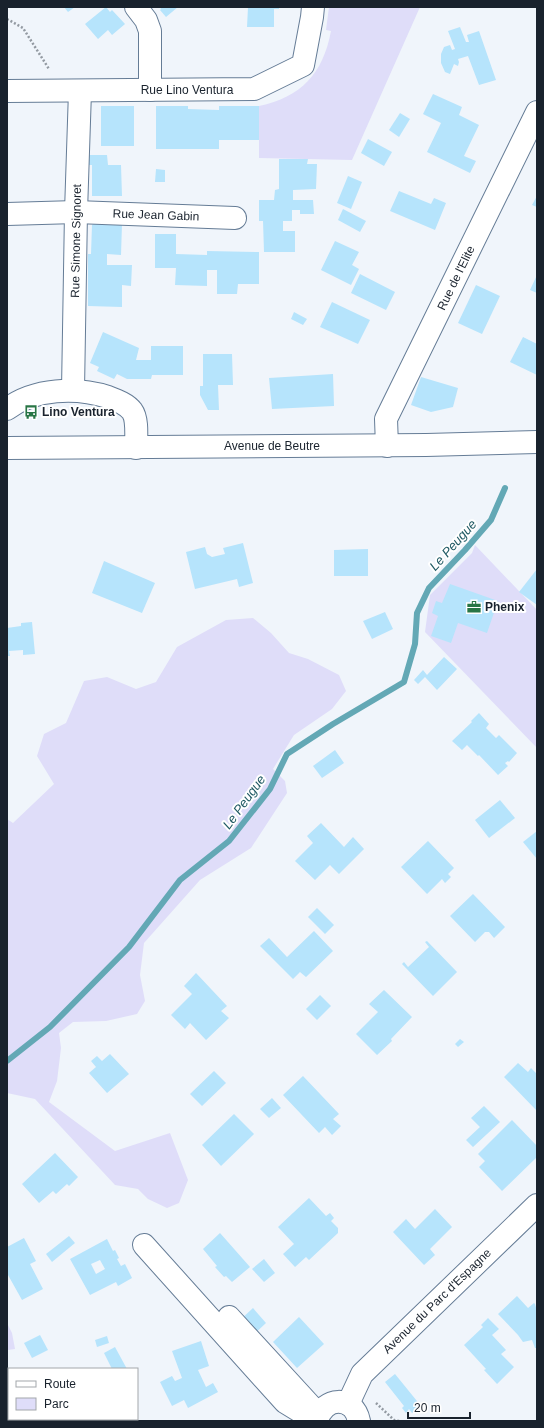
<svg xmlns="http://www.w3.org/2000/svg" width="544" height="1428" font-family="Arial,sans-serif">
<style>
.green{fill:#dfddf9}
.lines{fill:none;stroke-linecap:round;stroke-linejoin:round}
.stream{stroke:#63a8b5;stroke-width:6}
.building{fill:#b6e4fc;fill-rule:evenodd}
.minor-casing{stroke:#657c96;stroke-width:24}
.path{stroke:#939aa2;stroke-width:2.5;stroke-dasharray:2 2;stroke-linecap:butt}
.minor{stroke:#fff;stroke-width:22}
.labels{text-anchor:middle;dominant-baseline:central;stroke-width:4;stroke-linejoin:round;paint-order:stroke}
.street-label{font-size:12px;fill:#19222d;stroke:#fff}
.poi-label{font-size:12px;font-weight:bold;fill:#19222d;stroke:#fff;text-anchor:start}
.water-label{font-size:13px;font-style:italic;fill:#205a64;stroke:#fff}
</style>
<rect width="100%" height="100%" fill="#f0f5fb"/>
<g class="green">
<path d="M329,7H420L352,160L259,158V106C301,97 323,74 331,31L326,30Z"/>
<polygon points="475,545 537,610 537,748 425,632 430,595 472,553"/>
<polygon points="253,618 271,633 289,653 308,659 339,675 346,691 332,709 294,735 273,769 285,781 287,793 251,848 200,880 144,943 140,975 145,1001 137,1014 106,1021 73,1022 59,1033 61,1048 57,1081 49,1102 115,1151 170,1133 188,1180 179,1203 167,1208 148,1199 138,1189 115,1185 35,1099 7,1093 7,819 13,823 54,784 37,756 44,734 66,723 84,681 107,677 136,689 156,682 177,647 226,620"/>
<polygon points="7,1323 12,1333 15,1349 8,1350 7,1349"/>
</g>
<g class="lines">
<polyline class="stream" points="7,1061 50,1027 129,947 180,880 229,841 270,789 287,754 333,724 404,682 415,644 417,613 429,588 465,550 491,520 505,488"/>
</g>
<g class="building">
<polygon points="64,7 75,7 68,12"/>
<polygon points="106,7 110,12 112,10 125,24 112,35 108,30 98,39 85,24"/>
<polygon points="160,7 178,7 166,17 160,10 161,9"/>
<polygon points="248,7 279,7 279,9 274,9 274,27 247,27"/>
<polygon points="460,27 466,42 469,42 467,35 479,31 496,80 479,85 468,56 458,59 459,62 458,66 454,64 450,74 445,72 441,63 441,54 444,47 450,45 452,50 455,49 448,31"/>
<polygon points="433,94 462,107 459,115 479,125 464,156 476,161 470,173 427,152 441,123 423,114"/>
<rect x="101" y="106" width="33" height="40"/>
<polygon points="156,106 188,106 188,109 219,110 219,106 259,106 259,140 219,140 219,149 156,149"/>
<polygon points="400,113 410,119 399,137 389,130"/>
<polygon points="368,139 392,152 384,166 361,153"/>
<polygon points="88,155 107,155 108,165 121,165 122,196 92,196 92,165 88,165"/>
<polygon points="279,159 308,159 307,164 317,164 316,189 293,190 293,200 313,200 314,214 300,214 300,210 292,210 292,221 283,221 283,231 295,231 295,252 264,252 263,221 259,221 259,200 274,200 275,190 279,189"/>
<polygon points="156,169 165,170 165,182 155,182"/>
<polygon points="348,176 362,182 351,209 337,203"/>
<polygon points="399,191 431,204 434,198 446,203 435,230 390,211"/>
<polygon points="537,196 537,207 532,205"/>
<polygon points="343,209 366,221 360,232 338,220"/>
<polygon points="93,224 122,224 121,255 107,254 107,265 132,265 131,286 122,285 122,307 88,306 88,254 91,254 92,225"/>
<polygon points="155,234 176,234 176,254 207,255 207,251 259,252 259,284 238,284 237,294 217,294 217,270 207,270 207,286 175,285 176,268 155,268"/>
<polygon points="335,241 359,252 352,265 359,269 351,285 321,270"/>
<polygon points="360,274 395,292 386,310 351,293"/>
<polygon points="537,275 537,293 530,290"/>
<polygon points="476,285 500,296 482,334 458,323"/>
<polygon points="332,302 370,320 358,344 320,327"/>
<polygon points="294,312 307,319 303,325 291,319"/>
<polygon points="103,332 139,348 136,360 151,360 151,346 183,346 183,375 152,375 151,379 127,379 117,374 114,379 97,371 99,367 90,363"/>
<polygon points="523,337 537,344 537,375 510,362"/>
<polygon points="203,354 232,354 233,385 218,385 219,410 208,410 200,395 200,386 203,386"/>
<polygon points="333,374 334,406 272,409 269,378"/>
<polygon points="421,377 458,388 453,407 431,412 411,405"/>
<polygon points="243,543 253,583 239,587 237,579 195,589 186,552 205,547 207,554 212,557 225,554 223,548"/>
<polygon points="368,549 368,576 334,576 334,550"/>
<polygon points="104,561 155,583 142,613 92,593"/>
<polygon points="537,569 537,605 519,592"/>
<polygon points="450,584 498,601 487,633 458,623 451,643 431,636 438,616 432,613 436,601 442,603"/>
<polygon points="385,612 393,629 372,639 363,621"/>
<polygon points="32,622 35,654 23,655 23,650 9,651 10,656 7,656 7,628 21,626 21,623"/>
<polygon points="444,657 457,669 437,690 425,677 418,684 414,680 423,670 427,675"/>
<polygon points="479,713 489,724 486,728 496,738 499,735 517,753 509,762 508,761 505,763 508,766 498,775 479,755 478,756 467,745 462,750 452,741 472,722 471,721"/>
<polygon points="335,750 344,763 322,778 313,766"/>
<polygon points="500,800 515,818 489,838 475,820"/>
<polygon points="321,823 344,847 353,837 364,849 339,874 330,865 315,880 295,861 313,843 307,836"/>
<polygon points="537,831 537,859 523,842"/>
<polygon points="428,841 454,868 448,874 451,877 445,883 442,879 427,894 401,867"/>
<polygon points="473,894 505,927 494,938 489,932 485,932 475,942 450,916"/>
<polygon points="317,908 334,925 325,934 308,917"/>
<polygon points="314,931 333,951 306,977 300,972 293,979 260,946 269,938 287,957"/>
<polygon points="427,941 457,972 433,996 402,964 404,962 408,967 429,947 425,942"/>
<polygon points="196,973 227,1006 221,1011 229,1018 206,1040 190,1023 185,1029 171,1015 192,994 184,986"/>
<polygon points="384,990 412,1017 391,1039 392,1041 377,1055 356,1034 378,1012 369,1004"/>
<polygon points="320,995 331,1006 317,1020 306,1009"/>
<polygon points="460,1039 464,1042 458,1047 455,1044"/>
<polygon points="110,1054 129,1074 107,1093 89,1073 96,1067 91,1061 97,1056 102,1061"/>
<polygon points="518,1063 528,1072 531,1068 537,1074 537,1111 504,1077"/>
<polygon points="214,1071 226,1083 202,1106 190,1094"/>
<polygon points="303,1076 339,1114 333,1119 341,1126 332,1135 325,1127 319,1133 283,1095"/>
<polygon points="272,1098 281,1108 269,1118 260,1109"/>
<polygon points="484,1106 500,1122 473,1147 466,1140 480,1127 471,1118"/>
<polygon points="234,1114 254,1134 221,1166 202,1145"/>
<polygon points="512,1120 537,1146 537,1157 502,1191 479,1167 485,1161 478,1154"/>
<polygon points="55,1153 78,1177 69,1186 67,1184 56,1194 53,1191 39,1203 22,1184"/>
<polygon points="309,1198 326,1216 330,1213 334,1218 331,1221 338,1228 338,1233 309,1260 306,1257 295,1267 283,1254 294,1244 278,1227"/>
<polygon points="435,1209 452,1227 430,1249 435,1255 424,1265 393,1232 406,1219 415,1229"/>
<polygon points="220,1233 250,1267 232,1282 226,1276 224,1277 215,1267 217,1266 203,1249"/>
<polygon points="69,1236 75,1243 52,1262 46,1254"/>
<polygon points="24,1238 36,1261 30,1264 43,1289 22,1300 8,1275 7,1275 7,1247"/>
<path d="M107,1239L113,1251L115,1250L119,1258L117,1259L121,1266L125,1264L132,1278L118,1286L116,1282L90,1295L70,1259ZM100,1260L105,1269L96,1274L91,1264Z"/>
<polygon points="264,1259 275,1273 264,1282 252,1269"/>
<polygon points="517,1296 528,1308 534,1303 535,1304 537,1311 537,1348 535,1348 532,1340 523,1342 518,1335 498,1314"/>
<polygon points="253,1308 266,1323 252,1336 239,1321"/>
<polygon points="299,1317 324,1344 297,1368 273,1342"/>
<polygon points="488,1318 499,1329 492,1335 506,1350 501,1354 514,1367 497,1384 484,1370 486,1369 464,1345 483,1327 481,1325"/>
<polygon points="40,1335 48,1350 32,1358 24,1343"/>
<polygon points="107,1336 109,1343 97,1347 95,1340"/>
<polygon points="201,1341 209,1366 198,1370 206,1387 213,1383 218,1392 188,1408 184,1400 172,1406 160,1382 172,1376 175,1381 182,1378 172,1351"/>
<polygon points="115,1347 127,1369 112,1369 104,1353"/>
<polygon points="395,1374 421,1406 412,1413 409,1409 406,1413 402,1408 404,1406 385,1382"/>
<polygon points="9,1384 9,1419 27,1419 28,1421 7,1421 7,1385"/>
<polygon points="87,1419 107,1419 108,1421 83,1421"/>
</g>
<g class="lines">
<defs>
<g id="minor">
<polyline points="136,7 146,20 150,31 150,90"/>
<polyline points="7,91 254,89 303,65 312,17 313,7"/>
<polyline points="7,214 76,212 235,218"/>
<polyline points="73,390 76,212 80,91"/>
<path d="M7,409C35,388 76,387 108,397C116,400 127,404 132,411C138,419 136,438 136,448"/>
<polyline points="387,446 386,419 537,112"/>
<polyline points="7,448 426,445 537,442"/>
<polyline points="144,1245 285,1402 316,1421"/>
<polyline points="229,1317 318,1414"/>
<polyline points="348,1404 362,1374 537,1205"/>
<path d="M317,1421C323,1396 354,1395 359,1421"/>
</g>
</defs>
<use href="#minor" class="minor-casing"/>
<g class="path">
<polyline points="7,19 23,28 49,69"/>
<polyline points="376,1403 394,1420 399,1421"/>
</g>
<use href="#minor" class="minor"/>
</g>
<defs>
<symbol id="bus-bare" viewBox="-9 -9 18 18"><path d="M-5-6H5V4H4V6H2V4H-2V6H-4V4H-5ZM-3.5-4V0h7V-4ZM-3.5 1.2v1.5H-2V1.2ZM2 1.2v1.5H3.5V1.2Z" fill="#287545" stroke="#fff" stroke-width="2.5" paint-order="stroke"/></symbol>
<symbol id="office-bare" viewBox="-9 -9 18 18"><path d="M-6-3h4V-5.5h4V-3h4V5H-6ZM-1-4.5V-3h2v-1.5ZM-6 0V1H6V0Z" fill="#287545" stroke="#fff" stroke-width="2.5" paint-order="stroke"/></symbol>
</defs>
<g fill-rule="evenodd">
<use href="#bus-bare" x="21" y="402" width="20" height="20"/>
<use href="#office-bare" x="464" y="597" width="20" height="20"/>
</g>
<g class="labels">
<g class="street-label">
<text x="187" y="90">Rue Lino Ventura</text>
<text transform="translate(156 215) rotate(2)">Rue Jean Gabin</text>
<text transform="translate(76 241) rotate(-89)">Rue Simone Signoret</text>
<text transform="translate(456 278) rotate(-64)">Rue de l'Elite</text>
<text x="272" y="446">Avenue de Beutre</text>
<text transform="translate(437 1301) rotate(-44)">Avenue du Parc d'Espagne</text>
</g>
<g class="poi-label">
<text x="42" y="412">Lino Ventura</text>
<text x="485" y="607">Phenix</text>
</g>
<g class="water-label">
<text transform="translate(453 545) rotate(-48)">Le Peugue</text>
<text transform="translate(244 802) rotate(-54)">Le Peugue</text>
</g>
</g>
<rect width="544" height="1428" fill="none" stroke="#19222d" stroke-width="16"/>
<rect x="8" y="1368" width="130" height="52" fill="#ffffff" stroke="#a3a7ab"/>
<rect x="16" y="1381" width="20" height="6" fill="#ffffff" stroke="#a3a7ab"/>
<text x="44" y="1388" font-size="12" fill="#19222d">Route</text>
<rect x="16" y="1398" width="20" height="12" fill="#dfddf9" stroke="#a3a7ab"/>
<text x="44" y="1408" font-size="12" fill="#19222d">Parc</text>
<path d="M408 1412v6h62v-6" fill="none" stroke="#19222d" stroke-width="2"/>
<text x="414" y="1412" font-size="12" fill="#19222d" stroke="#ffffff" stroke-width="3" paint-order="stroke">20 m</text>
</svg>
